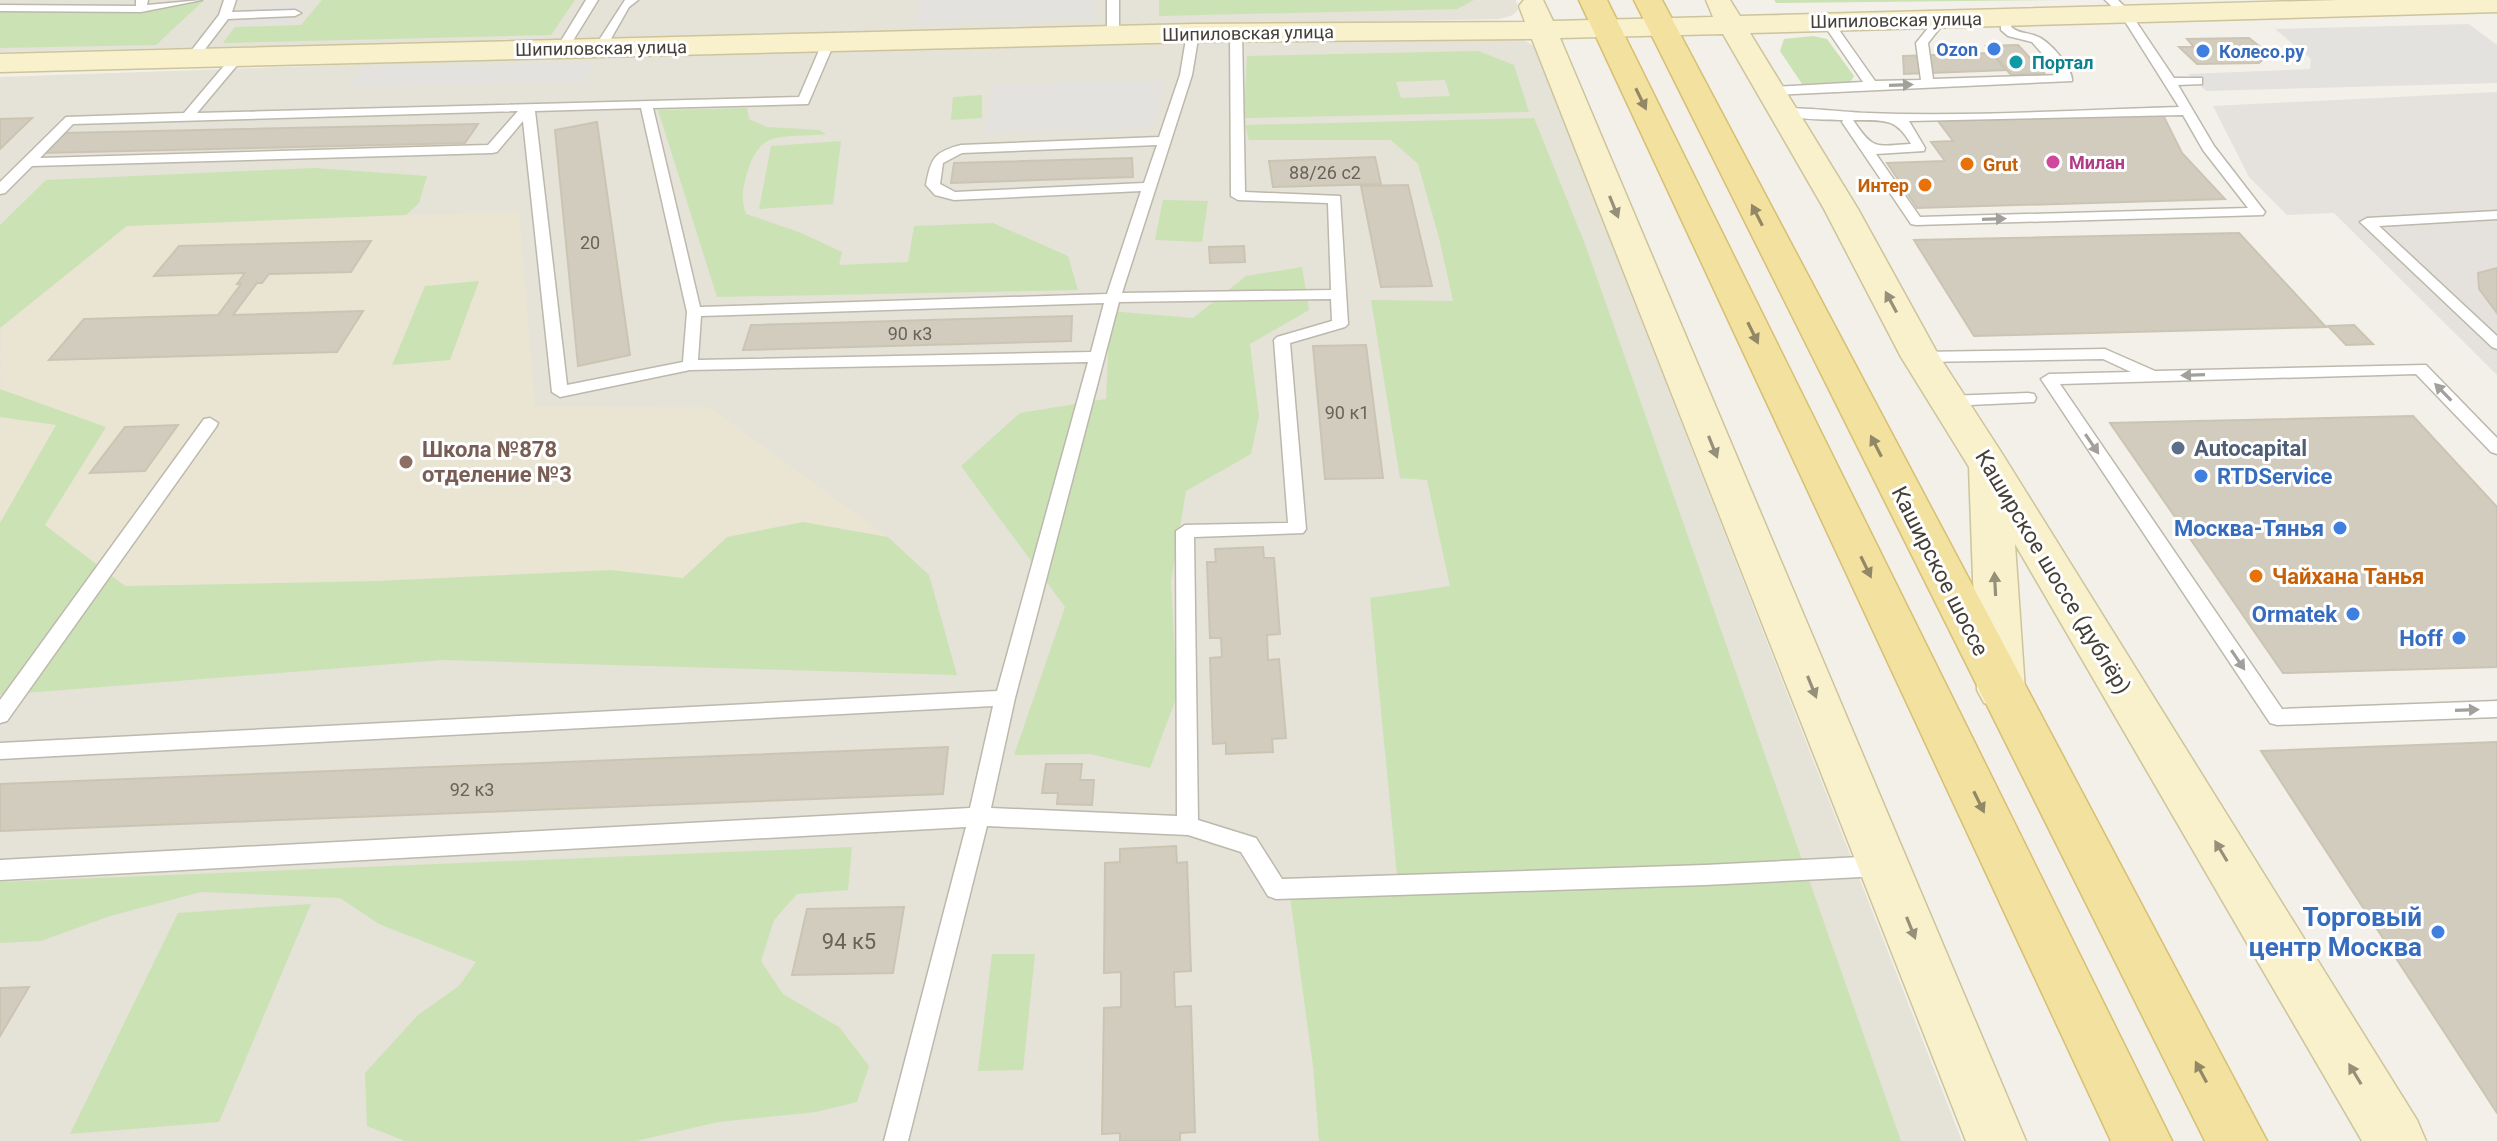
<svg xmlns="http://www.w3.org/2000/svg" width="2497" height="1141" font-family="Roboto,sans-serif">
<style>
.residential{fill:#e5e2d7}
.industrial{fill:#e5e1dd}
.education{fill:#eae5d3}
.green{fill:#cbe2b5;fill-rule:evenodd}
.parking{fill:#e4e2df}
.building{fill:#d2ccbf;stroke:#ccc4b3;stroke-width:2}
.lines{fill:none;stroke-linecap:round;stroke-linejoin:round}
.service-casing{stroke:#bdb8ac;stroke-width:3}
.secondary-casing{stroke:#cdc49c;stroke-width:3}
.primary-casing{stroke:#d7bf72;stroke-width:3}
.service{fill:#fff;fill-rule:evenodd}
.secondary{fill:#f9f1cb;fill-rule:evenodd}
.primary{fill:#f3e1a0;fill-rule:evenodd}
.oneway{fill:#a2a09b}
.oneway2{fill:#938866}
.oneway3{fill:#96907a}
.shop-dot{fill:#3f7fe0;stroke:#fff;stroke-width:3}
.culture-dot{fill:#0f9aa8;stroke:#fff;stroke-width:3}
.hotel-dot{fill:#d1479c;stroke:#fff;stroke-width:3}
.food-dot{fill:#e8710a;stroke:#fff;stroke-width:3}
.service-dot{fill:#5c6f8a;stroke:#fff;stroke-width:3}
.education-dot{fill:#8d6e63;stroke:#fff;stroke-width:3}
.labels{text-anchor:middle;dominant-baseline:central;stroke-width:6;stroke-linejoin:round;paint-order:stroke}
.far-street-label{font-size:18px;fill:#454037;stroke:#fff}
.far-shop-label{font-size:18px;font-weight:bold;fill:#366cbe;stroke:#fff;text-anchor:end}
.far-culture-label{font-size:18px;font-weight:bold;fill:#0d838f;stroke:#fff;text-anchor:start}
.far-hotel-label{font-size:18px;font-weight:bold;fill:#b23c85;stroke:#fff;text-anchor:start}
.far-food-label{font-size:18px;font-weight:bold;fill:#c56008;stroke:#fff;text-anchor:start}
.number-label{font-size:18px;fill:#686359}
.service-label{font-size:22px;font-weight:bold;fill:#4e5e75;stroke:#fff;text-anchor:start}
.education-label{font-size:22px;font-weight:bold;fill:#785e54;stroke:#fff;text-anchor:start}
.shop-label{font-size:22px;font-weight:bold;fill:#366cbe;stroke:#fff;text-anchor:end}
.street-label{font-size:22px;fill:#454037;stroke:#fff}
.food-label{font-size:22px;font-weight:bold;fill:#c56008;stroke:#fff;text-anchor:start}
.near-number-label{font-size:22px;fill:#686359}
.near-shop-label{font-size:26px;font-weight:bold;fill:#366cbe;stroke:#fff;text-anchor:end}
</style>
<rect width="100%" height="100%" fill="#f2f0e8"/>
<g class="residential">
<polygon points="0,0 1516,0 1518,10 1513,15 1499,19 0,52"/>
<polygon points="1522,39 1534,46 1962,1141 0,1141 0,77 623,55 1162,41"/>
</g>
<polygon class="industrial" points="2497,92 2497,375 2334,213 2287,215 2249,177 2213,106"/>
<polygon class="education" points="519,212 535,406 709,407 888,537 929,575 0,647 1,225"/>
<g class="green">
<polygon points="322,0 575,0 551,35 223,43 235,27 301,25"/>
<polygon points="1159,0 1474,0 1457,9 1159,16"/>
<polygon points="1774,0 2059,0 1776,3"/>
<polygon points="203,1 156,45 0,48 0,11 141,10"/>
<polygon points="1813,36 1827,39 1854,76 1850,83 1802,84 1780,51 1784,39"/>
<path d="M1478,51L1514,65L1529,112L1244,118L1247,56ZM1445,80L1450,96L1401,98L1396,82Z"/>
<polygon points="982,95 982,118 951,120 953,97"/>
<path d="M747,108L749,119L767,127L819,130L826,134C780,139 759,127 746,177C742,193 741,199 746,214L799,232L842,252L839,265L908,262L914,226L993,223L1068,256L1078,290L717,297L658,110Z"/>
<polygon points="1534,118 1585,244 1901,1141 1319,1141 1313,1066 1289,889 1398,885 1370,598 1450,586 1427,480 1400,478 1371,300 1453,301 1439,238 1418,164 1391,140 1249,140 1245,125"/>
<polygon points="841,141 833,204 759,209 771,146"/>
<polygon points="314,168 427,176 419,203 406,215 127,226 0,328 0,225 46,180"/>
<polygon points="1163,200 1208,201 1202,242 1155,240"/>
<polygon points="1302,267 1309,310 1250,344 1259,416 1251,454 1186,491 1171,581 1177,696 1150,768 1090,754 1014,755 1065,607 961,466 1020,413 1106,399 1110,311 1193,318 1246,276"/>
<polygon points="479,281 450,360 392,365 425,286"/>
<polygon points="0,389 106,427 45,525 125,586 377,581 611,570 683,578 727,537 803,522 888,537 929,575 957,675 443,660 0,695 0,523 56,425 0,417"/>
<polygon points="852,847 848,890 797,894 774,920 761,961 783,994 839,1027 869,1066 857,1102 816,1112 718,1122 636,1141 405,1141 367,1126 365,1073 418,1015 459,986 476,962 379,924 340,898 201,892 110,916 41,941 0,943 0,882"/>
<polygon points="311,904 219,1122 70,1134 178,913"/>
<polygon points="992,954 1035,954 1023,1070 978,1071"/>
</g>
<g class="parking">
<polygon points="920,0 1096,0 1096,19 915,24"/>
<polygon points="308,3 292,23 235,26 253,5"/>
<polygon points="2469,24 2497,45 2497,83 2206,91 2188,74 2310,69 2311,59 2275,29"/>
<polygon points="595,62 584,82 347,88 362,68"/>
<polygon points="1166,81 1153,128 984,133 991,86"/>
</g>
<g class="building">
<polygon points="2249,38 2269,54 2259,63 2197,64 2179,47 2194,47 2187,39"/>
<polygon points="2018,45 2045,74 2011,75 1986,46"/>
<polygon points="1992,53 2006,70 1904,74 1903,56"/>
<polygon points="2163,115 2182,153 2225,199 1917,208 1887,163 1945,161 1931,142 1953,141 1938,121"/>
<polygon points="32,118 0,149 0,119"/>
<polygon points="597,122 630,355 578,366 555,130"/>
<polygon points="478,124 465,143 43,153 63,133"/>
<polygon points="1375,157 1381,184 1273,187 1269,161"/>
<polygon points="1132,158 1133,177 951,183 954,163"/>
<polygon points="1408,185 1432,286 1381,287 1361,186"/>
<polygon points="2239,233 2326,327 1974,336 1914,240"/>
<polygon points="371,241 351,272 269,274 262,283 257,283 233,315 363,311 337,352 49,360 84,319 218,315 241,284 237,284 245,273 154,276 179,246"/>
<polygon points="1244,246 1245,262 1210,263 1209,247"/>
<polygon points="2497,268 2497,313 2479,289 2478,273"/>
<polygon points="1072,316 1071,341 743,350 751,325"/>
<polygon points="2354,325 2373,344 2346,345 2328,326"/>
<polygon points="1366,345 1383,478 1325,479 1313,346"/>
<polygon points="2413,416 2497,507 2497,667 2283,673 2110,423"/>
<polygon points="178,425 145,471 90,473 125,427"/>
<polygon points="1263,547 1264,558 1274,558 1280,634 1267,635 1268,660 1279,659 1286,738 1272,739 1273,752 1226,754 1226,743 1213,744 1210,658 1222,657 1221,638 1210,638 1207,562 1216,562 1215,549"/>
<polygon points="2497,742 2497,1113 2261,751"/>
<polygon points="948,747 943,794 0,831 0,784"/>
<polygon points="1046,764 1082,764 1080,780 1094,780 1092,805 1057,804 1058,793 1042,793"/>
<polygon points="1176,846 1177,863 1187,862 1191,971 1174,972 1175,1007 1191,1006 1195,1132 1180,1133 1180,1141 1120,1141 1120,1133 1102,1134 1104,1008 1121,1007 1121,972 1104,973 1105,863 1120,862 1120,849"/>
<polygon points="904,907 893,973 792,975 807,909"/>
<polygon points="29,987 0,1036 0,988"/>
</g>
<g class="lines">
<defs>
<g id="service">
<polygon points="136,0 148,0 147,5 202,0 141,12 0,11 0,5 136,6"/>
<polygon points="224,0 236,0 232,12 295,10 301,13 295,16 228,19 196,61 188,61 188,55 219,15"/>
<polygon points="586,0 598,0 566,52 558,52 556,49"/>
<polygon points="625,0 638,0 629,7 604,51 596,51 594,48"/>
<polygon points="1107,0 1119,0 1119,35 1113,38 1107,35"/>
<path d="M2105,0H2118L2129,11L2174,78H2202V84L2178,85L2214,146L2265,212L2263,215L1916,225L1911,224L1842,122L1843,120C1823,119 1793,121 1777,110C1783,105 1852,113 1867,113C1970,117 2075,110 2179,107L2121,15ZM2183,115L2203,150L2248,208L1920,217L1876,154L1924,151L1925,148L1909,121ZM1853,120C1883,121 1895,116 1911,144C1875,146 1874,151 1853,120Z"/>
<path d="M2007,14L2013,17L2011,27C2019,34 2027,32 2036,36C2049,40 2073,68 2072,81L1772,95L1766,91L1772,87L1863,82L1822,22L1828,19L1832,20L1875,81L1921,80L1916,43L1937,17L1941,16L1947,19L1928,43L1933,79L2061,75L2032,42L2008,36L2001,30V17Z"/>
<path d="M1236,29L1242,32L1245,192L1340,196L1348,324L1345,327L1290,343L1306,529L1303,533L1194,537L1198,820L1256,838L1282,879L1705,865L1880,856L1888,859L1891,866L1888,873L1880,876L1705,885L1276,899L1268,896L1241,852L1188,835L987,826L908,1141H884L966,827L0,880V860L970,808L993,706L0,759V743L997,691L1088,362L690,370L560,397L552,392L523,121L497,152L492,153L32,166L5,193L0,194V182L66,117L184,113L234,54L238,53L244,57L197,113L799,97L823,41L829,37L835,41L808,104L653,108L700,307L1107,294L1141,191L954,200L935,195L926,185C931,158 934,152 961,145L1159,137L1180,75L1187,33L1193,30L1199,33L1192,75L1122,293L1331,290L1328,203L1238,200L1231,196L1230,32ZM641,108L687,312L683,362L567,385L535,111ZM518,111L488,145L40,158L73,124ZM1157,145L1144,183L955,192L940,184L943,163L962,153ZM1331,299L1332,321L1277,337L1274,340L1288,523L1185,525L1176,531L1177,816L991,808L1015,698L1119,302ZM1104,303L1091,352L698,360L701,316Z"/>
<polygon points="2497,211 2497,219 2379,226 2497,336 2497,349 2492,347 2360,222 2367,218"/>
<polygon points="2105,349 2155,371 2426,365 2497,438 2497,454 2491,452 2416,374 2060,384 2282,709 2497,701 2497,717 2277,725 2270,723 2041,379 2049,374 2131,372 2103,359 1920,362 1912,357 1920,352"/>
<polygon points="2028,393 2034,394 2036,398 2034,402 1948,406 1940,401 1948,396"/>
<polygon points="210,418 218,423 216,427 7,721 0,723 0,700 204,419"/>
</g>
<polygon id="secondary" points="1524,0 1543,0 1553,21 1713,17 1706,0 1730,0 1740,16 2339,0 2497,0 2497,12 1750,33 1858,209 1939,356 2003,455 2417,1120 2426,1141 2362,1141 2015,544 2025,690 2018,703 2001,709 1984,703 1977,690 1969,467 1901,357 1824,209 1723,34 1560,38 2026,1141 1966,1141 1532,39 1193,42 0,72 0,54 1193,24 1525,22 1519,6"/>
<g id="primary">
<polygon points="1579,0 1607,0 2172,1141 2111,1141"/>
<polygon points="1634,0 1662,0 2267,1141 2205,1141"/>
</g>
</defs>
<use href="#service" class="service-casing"/>
<use href="#secondary" class="secondary-casing"/>
<use href="#primary" class="primary-casing"/>
<use href="#service" class="service"/>
<use href="#secondary" class="secondary"/>
<use href="#primary" class="primary"/>
</g>
<defs><path id="oneway-solid" d="M-6-.8H1V-3.2L6.5 0L1 3.2V.8H-6Z" transform="scale(2)"/></defs>
<g class="oneway">
<use href="#oneway-solid" transform="translate(1901 85) rotate(-2)"/>
<use href="#oneway-solid" transform="translate(1994 219) rotate(-2)"/>
<use href="#oneway-solid" transform="translate(2193 375) rotate(178)"/>
<use href="#oneway-solid" transform="translate(2443 392) rotate(-134)"/>
<use href="#oneway-solid" transform="translate(2092 444) rotate(56)"/>
<use href="#oneway-solid" transform="translate(2238 660) rotate(56)"/>
<use href="#oneway-solid" transform="translate(2467 710) rotate(-2)"/>
</g>
<g class="oneway2">
<use href="#oneway-solid" transform="translate(1641 99) rotate(64)"/>
<use href="#oneway-solid" transform="translate(1757 215) rotate(-117)"/>
<use href="#oneway-solid" transform="translate(1753 333) rotate(64)"/>
<use href="#oneway-solid" transform="translate(1876 446) rotate(-117)"/>
<use href="#oneway-solid" transform="translate(1866 567) rotate(64)"/>
<use href="#oneway-solid" transform="translate(1979 802) rotate(64)"/>
<use href="#oneway-solid" transform="translate(2201 1072) rotate(-118)"/>
</g>
<g class="oneway3">
<use href="#oneway-solid" transform="translate(1614 207) rotate(68)"/>
<use href="#oneway-solid" transform="translate(1891 302) rotate(-118)"/>
<use href="#oneway-solid" transform="translate(1713 447) rotate(68)"/>
<use href="#oneway-solid" transform="translate(1995 584) rotate(-93)"/>
<use href="#oneway-solid" transform="translate(1812 687) rotate(68)"/>
<use href="#oneway-solid" transform="translate(2221 851) rotate(-121)"/>
<use href="#oneway-solid" transform="translate(1911 928) rotate(68)"/>
<use href="#oneway-solid" transform="translate(2355 1074) rotate(-121)"/>
</g>
<g class="shop-dot">
<circle cx="1994" cy="49" r="8"/>
<circle cx="2203" cy="51" r="8"/>
<circle cx="2201" cy="476" r="8"/>
<circle cx="2340" cy="528" r="8"/>
<circle cx="2353" cy="614" r="8"/>
<circle cx="2459" cy="638" r="8"/>
<circle cx="2438" cy="932" r="8"/>
</g>
<circle class="culture-dot" cx="2016" cy="62" r="8"/>
<circle class="hotel-dot" cx="2053" cy="162" r="8"/>
<g class="food-dot">
<circle cx="1967" cy="164" r="8"/>
<circle cx="1925" cy="185" r="8"/>
<circle cx="2256" cy="576" r="8"/>
</g>
<circle class="service-dot" cx="2178" cy="448" r="8"/>
<circle class="education-dot" cx="406" cy="462" r="8"/>
<g class="labels">
<g class="far-street-label">
<text transform="translate(1896 20) rotate(-1)">Шипиловская улица</text>
<text transform="translate(1248 33) rotate(-1)">Шипиловская улица</text>
<text transform="translate(601 48) rotate(-1)">Шипиловская улица</text>
</g>
<g class="far-shop-label">
<text x="1978" y="49">Ozon</text>
<text x="2219" y="51" text-anchor="start">Колесо.ру</text>
</g>
<g class="far-culture-label">
<text x="2032" y="62">Портал</text>
</g>
<g class="far-hotel-label">
<text x="2069" y="162">Милан</text>
</g>
<g class="far-food-label">
<text x="1983" y="164">Grut</text>
<text x="1909" y="185" text-anchor="end">Интер</text>
</g>
<g class="number-label">
<text x="1325" y="172">88/26 с2</text>
<text x="590" y="242">20</text>
<text x="910" y="333">90 к3</text>
<text x="1347" y="412">90 к1</text>
<text x="472" y="789">92 к3</text>
</g>
<g class="service-label">
<text x="2194" y="448">Autocapital</text>
</g>
<g class="education-label">
<text x="422" y="449">Школа №878<tspan x="422" dy="25">отделение №3</tspan></text>
</g>
<g class="shop-label">
<text x="2217" y="476" text-anchor="start">RTDService</text>
<text x="2324" y="528">Москва-Тянья</text>
<text x="2337" y="614">Ormatek</text>
<text x="2443" y="638">Hoff</text>
</g>
<g class="street-label">
<text transform="translate(1940 571) rotate(63)">Каширское шоссе</text>
<text transform="translate(2053 572) rotate(59)">Каширское шоссе (дублёр)</text>
</g>
<g class="food-label">
<text x="2272" y="576">Чайхана Танья</text>
</g>
<g class="near-number-label">
<text x="849" y="941">94 к5</text>
</g>
<g class="near-shop-label">
<text x="2422" y="917">Торговый<tspan x="2422" dy="30">центр Москва</tspan></text>
</g>
</g>
</svg>
